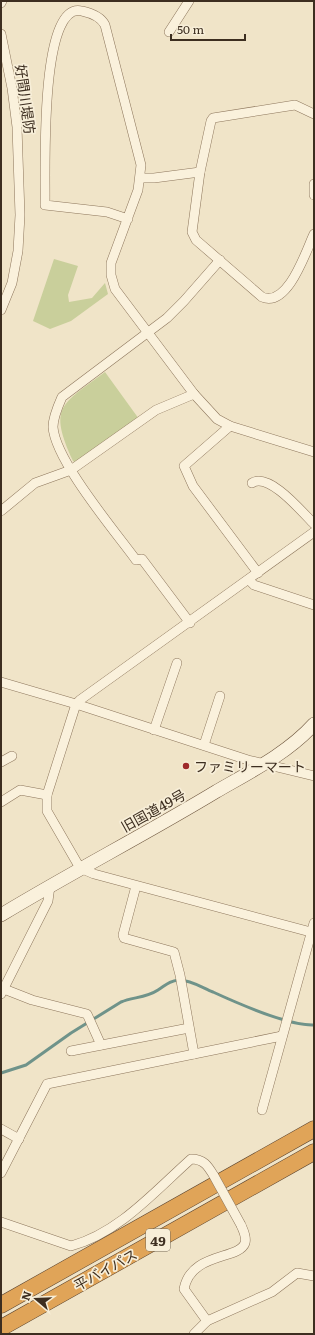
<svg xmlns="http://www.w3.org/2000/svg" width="315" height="1335" font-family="Literata,'Noto Sans JP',serif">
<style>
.green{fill:#c9cf9b}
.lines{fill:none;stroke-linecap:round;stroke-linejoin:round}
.stream{stroke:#6f938a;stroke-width:3}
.street-casing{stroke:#8d765c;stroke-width:10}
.secondary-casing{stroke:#6f573f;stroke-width:14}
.highway-casing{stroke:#5b4430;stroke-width:17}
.street{stroke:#faf1dc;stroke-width:9}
.secondary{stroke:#faf1dc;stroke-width:13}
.highway{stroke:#e0a458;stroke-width:16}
.street-bridge-casing{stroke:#8d765c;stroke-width:10;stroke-linecap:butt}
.street-bridge{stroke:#faf1dc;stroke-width:9}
.poi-dot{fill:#9e2a2b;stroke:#f7eed8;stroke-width:1.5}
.labels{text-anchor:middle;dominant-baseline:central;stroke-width:3.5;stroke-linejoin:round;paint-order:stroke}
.shield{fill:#f7eed8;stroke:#756857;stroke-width:1}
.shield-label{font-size:13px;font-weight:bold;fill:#3d2e20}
.street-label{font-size:14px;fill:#3d2e20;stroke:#f7eed8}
.poi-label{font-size:14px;fill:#3d2e20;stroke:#f7eed8;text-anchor:start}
</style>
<rect width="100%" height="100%" fill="#f0e4c8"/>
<g class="green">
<polygon points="54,259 78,266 68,295 69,302 92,298 105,283 108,294 71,321 50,329 33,321"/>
<path d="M105,372L139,419L76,463L73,461C48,406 61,405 105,372Z"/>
</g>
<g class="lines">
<path class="stream" d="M1,1073L26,1065L71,1033L121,1002C133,997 146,998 158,990C166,985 169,981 179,980C191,980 203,988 213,992C237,1003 290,1026 314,1025"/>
<defs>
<g id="street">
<polyline points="1,3 2,1"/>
<polyline points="169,32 189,1"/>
<polyline points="1,34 12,88 17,127 20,215 18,251 12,283 1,310"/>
<path d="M314,114L295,105L213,118L211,121L200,172L192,232L196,240L262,297C288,308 306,251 314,234"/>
<polyline points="141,178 154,178 200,172"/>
<polyline points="314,184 314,195"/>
<path d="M128,219L107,212L45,205C46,180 38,0 82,11C91,13 101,17 105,25L141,165L138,190L111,263V275L115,289L194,394L217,419L230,426L314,452"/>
<polyline points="230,426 184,466 193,486 258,573"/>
<path d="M252,483C269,472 302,512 314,524"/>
<polyline points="1,511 35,483 71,470 156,410 194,394"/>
<polyline points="314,532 80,700 76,704 47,795 47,811 80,868 94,874 314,933"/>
<polyline points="249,580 254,585 314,605"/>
<path d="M190,623L142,559L136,560C114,530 55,460 53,427C53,417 58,406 62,397L167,318L184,301L220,260"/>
<polyline points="1,682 76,704 248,760 314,776"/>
<polyline points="154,730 177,663"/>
<polyline points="204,745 220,696"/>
<polyline points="1,762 12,756"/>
<polyline points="1,802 20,790 47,795"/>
<polyline points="136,886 123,935 124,938 174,952 180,975 194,1054"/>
<polyline points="4,989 32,1000 87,1014 101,1045"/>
<polyline points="1,994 48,901 50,886"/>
<polyline points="71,1051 189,1028"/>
<polyline points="262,1110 314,923"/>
<polyline points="1,1129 19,1139"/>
<polyline points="1,1173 47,1084 282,1036"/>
<path d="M1,1222L71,1246C119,1233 155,1191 191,1159C204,1159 208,1166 214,1176"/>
<path d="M207,1321L184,1289C191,1252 239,1260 245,1243C247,1237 243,1230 241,1225"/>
<polyline points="194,1334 207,1321 272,1292 297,1273 314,1276"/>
</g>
<path id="secondary" d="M1,915C72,872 146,834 217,791C250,772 288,753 314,724"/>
<g id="highway">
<polyline points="1,1305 314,1129"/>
<polyline points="1,1328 314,1152"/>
</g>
</defs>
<use href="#street" class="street-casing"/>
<use href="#secondary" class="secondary-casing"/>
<use href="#highway" class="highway-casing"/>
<use href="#street" class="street"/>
<use href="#secondary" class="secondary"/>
<use href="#highway" class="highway"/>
<defs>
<polyline id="street-bridge" points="214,1176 241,1225"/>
</defs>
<use href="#street-bridge" class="street-bridge-casing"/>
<use href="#street-bridge" class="street-bridge"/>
</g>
<circle class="poi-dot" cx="186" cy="766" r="4"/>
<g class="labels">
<rect class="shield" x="146" y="1229" width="24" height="22" rx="3"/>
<g class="shield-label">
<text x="158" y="1240">49</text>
</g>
<g class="street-label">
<text transform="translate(26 99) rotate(82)">好間川堤防</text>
<text transform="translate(153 810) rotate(-29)">旧国道49号</text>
<text transform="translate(105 1269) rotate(-29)">平バイパス</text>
</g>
<g class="poi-label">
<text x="194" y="766">ファミリーマート</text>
</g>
</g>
<rect width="315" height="1335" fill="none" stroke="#3d2e20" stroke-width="4"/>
<g transform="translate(36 1299) rotate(289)" stroke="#f7eed8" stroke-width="3" paint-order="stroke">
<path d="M0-3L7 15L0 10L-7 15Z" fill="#3d2e20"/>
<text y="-6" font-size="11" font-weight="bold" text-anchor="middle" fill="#3d2e20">N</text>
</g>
<path d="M171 34v6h74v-6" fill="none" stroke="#3d2e20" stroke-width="2"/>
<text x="177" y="34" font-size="12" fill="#3d2e20" stroke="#f7eed8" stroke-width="3" paint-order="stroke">50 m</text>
</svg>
